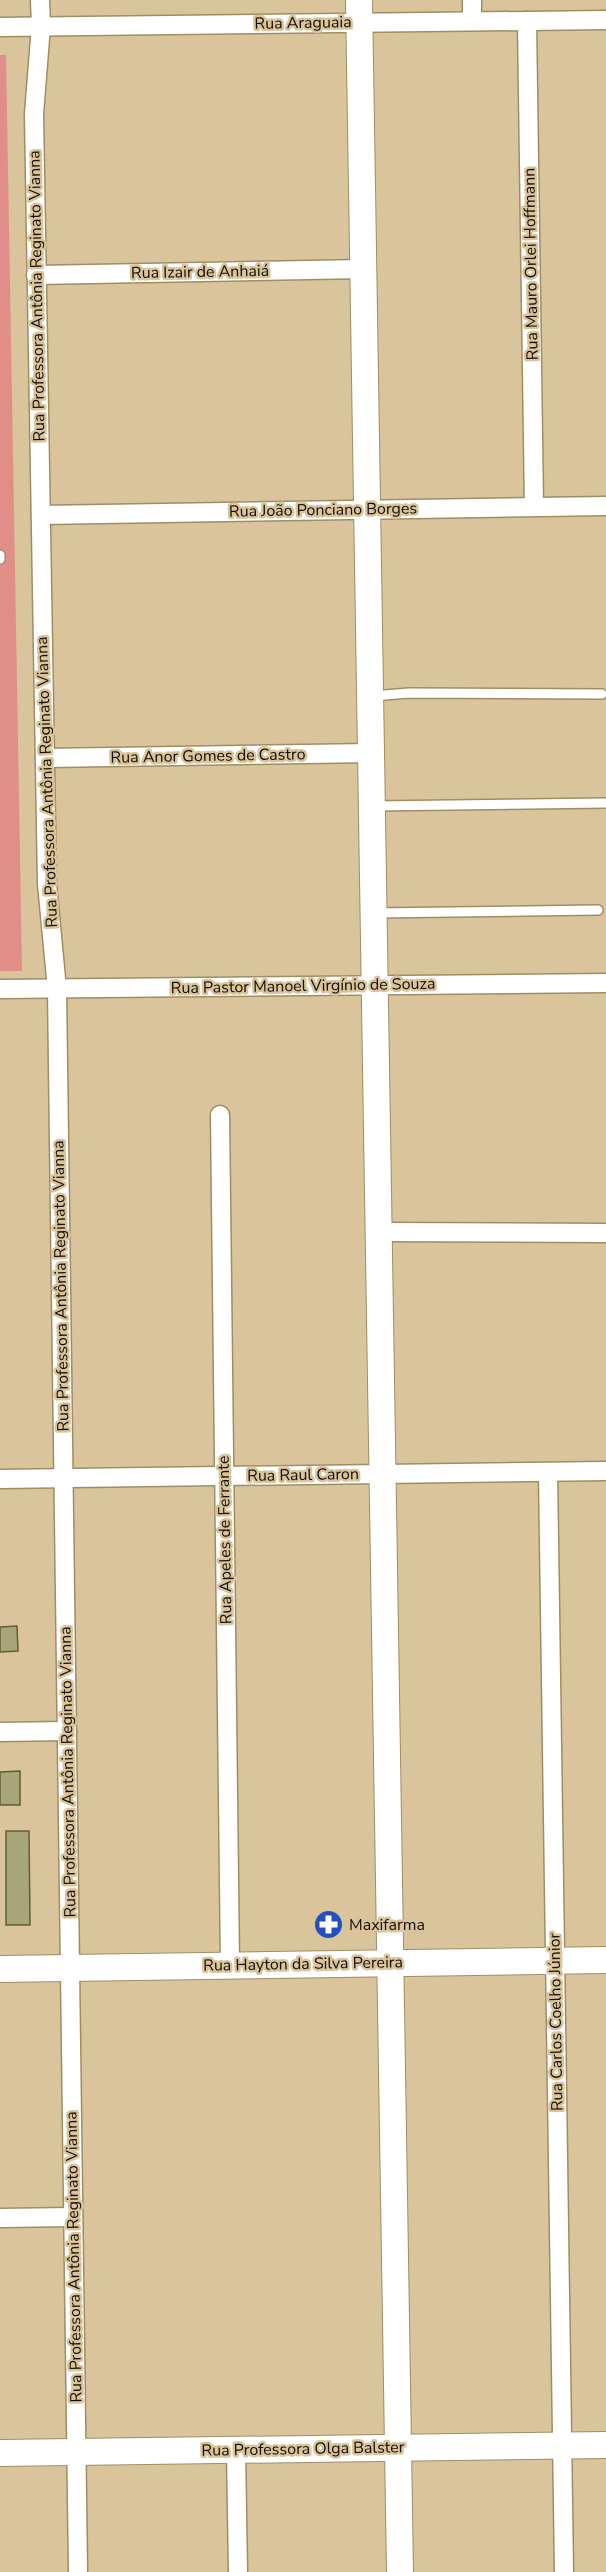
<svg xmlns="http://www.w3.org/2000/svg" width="606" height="2572" font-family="'Nunito Sans',sans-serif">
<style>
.green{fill:#e18e89}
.building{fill:#a8a579;stroke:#615d34;stroke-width:1.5}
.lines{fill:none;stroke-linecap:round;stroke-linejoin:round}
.lane-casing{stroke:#a18c65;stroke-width:12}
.street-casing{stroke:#a18c65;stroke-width:21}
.secondary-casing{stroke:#a18c65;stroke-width:28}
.lane{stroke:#fff;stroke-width:9}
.street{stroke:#fff;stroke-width:18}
.secondary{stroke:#fff;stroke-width:26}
.labels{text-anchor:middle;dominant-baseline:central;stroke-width:5;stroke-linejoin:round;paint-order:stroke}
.street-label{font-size:16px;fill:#150d01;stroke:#d9c49b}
.poi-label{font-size:16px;fill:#150d01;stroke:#d9c49b;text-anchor:start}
</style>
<rect width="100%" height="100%" fill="#d9c49b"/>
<polygon class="green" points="0,55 6,55 22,971 0,971"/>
<g class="building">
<polygon points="17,1626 18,1651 0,1652 0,1627"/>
<polygon points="20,1771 20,1805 0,1805 0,1772"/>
<polygon points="6,1831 29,1831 30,1925 6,1925"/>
</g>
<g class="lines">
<defs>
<g id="lane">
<polyline points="0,559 0,555"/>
<polyline points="372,696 409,693 602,694"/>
<polyline points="374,806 606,803"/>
<polyline points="376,913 598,910"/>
</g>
<g id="street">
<polyline points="40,0 41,26 34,114 47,884 57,989 78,2572"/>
<polyline points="472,0 472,21"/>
<polyline points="527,21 534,507"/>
<polyline points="0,27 606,20"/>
<polyline points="36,275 363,269"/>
<polyline points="41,515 606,506"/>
<polyline points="45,758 371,753"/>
<polyline points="0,989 606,983"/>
<polyline points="220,1115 230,1965"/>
<polyline points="379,1232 606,1233"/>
<polyline points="548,1472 564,2572"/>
<polyline points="0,1479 606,1471"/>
<polyline points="0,1732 67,1731"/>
<polyline points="0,2218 73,2217"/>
<polyline points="236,2450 238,2572"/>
</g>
<g id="secondary">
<polyline points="359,0 400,2572"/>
<polyline points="0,1969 606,1960"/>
<polyline points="0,2453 606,2445"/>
</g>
</defs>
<use href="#lane" class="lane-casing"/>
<use href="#street" class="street-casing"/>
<use href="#secondary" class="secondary-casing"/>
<use href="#lane" class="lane"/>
<use href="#street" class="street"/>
<use href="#secondary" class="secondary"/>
</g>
<defs>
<symbol id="pharmacy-disc" viewBox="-11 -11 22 22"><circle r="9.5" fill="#2350be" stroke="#d9c49b"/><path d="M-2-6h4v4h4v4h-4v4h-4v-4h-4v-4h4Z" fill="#fff"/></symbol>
</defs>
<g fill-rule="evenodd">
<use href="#pharmacy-disc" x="312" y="1908" width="33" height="33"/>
</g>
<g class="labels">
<g class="street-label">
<text transform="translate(303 23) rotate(-1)">Rua Araguaia</text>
<text transform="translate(531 264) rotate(-91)">Rua Mauro Orlei Hoffmann</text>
<text transform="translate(200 272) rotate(-1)">Rua Izair de Anhaiá</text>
<text transform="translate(37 296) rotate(-91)">Rua Professora Antônia Reginato Vianna</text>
<text transform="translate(323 510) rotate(-1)">Rua João Ponciano Borges</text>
<text transform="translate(208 756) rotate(-1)">Rua Anor Gomes de Castro</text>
<text transform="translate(47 782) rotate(-92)">Rua Professora Antônia Reginato Vianna</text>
<text transform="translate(303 986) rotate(-1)">Rua Pastor Manoel Virgínio de Souza</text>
<text transform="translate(61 1286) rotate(-91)">Rua Professora Antônia Reginato Vianna</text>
<text transform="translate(303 1475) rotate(-1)">Rua Raul Caron</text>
<text transform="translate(225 1540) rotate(-91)">Rua Apeles de Ferrante</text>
<text transform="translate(68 1772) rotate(-91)">Rua Professora Antônia Reginato Vianna</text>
<text transform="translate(303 1964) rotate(-1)">Rua Hayton da Silva Pereira</text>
<text transform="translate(556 2022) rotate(-91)">Rua Carlos Coelho Júnior</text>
<text transform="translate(74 2257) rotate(-91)">Rua Professora Antônia Reginato Vianna</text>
<text transform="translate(303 2449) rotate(-1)">Rua Professora Olga Balster</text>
</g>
<g class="poi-label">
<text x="349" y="1925">Maxifarma</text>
</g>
</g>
</svg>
